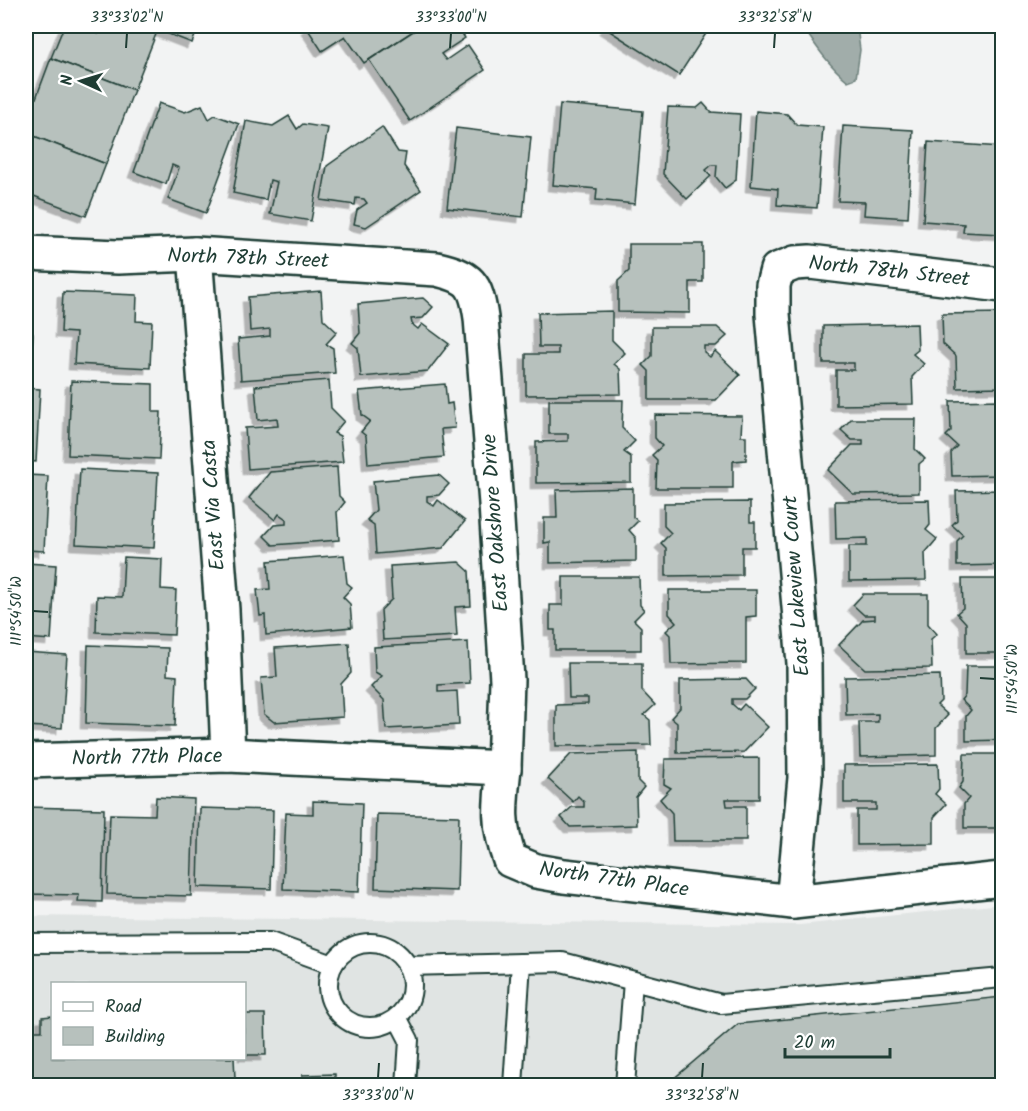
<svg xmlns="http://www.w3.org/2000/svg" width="1028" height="1111" font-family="Kalam,sans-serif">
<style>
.built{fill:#e0e4e3;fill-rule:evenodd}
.water{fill:#a1adaa;stroke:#6d807b;stroke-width:1.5}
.building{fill:#b7c1bd;stroke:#1f3d34;stroke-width:1.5;filter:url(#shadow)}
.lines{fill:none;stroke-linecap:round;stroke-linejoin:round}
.service-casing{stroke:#1f3d34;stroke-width:22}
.minor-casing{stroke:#1f3d34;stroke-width:38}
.service{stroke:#fff;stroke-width:18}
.minor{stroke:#fff;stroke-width:33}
.ticks{fill:none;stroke:#1f3d34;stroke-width:2}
.labels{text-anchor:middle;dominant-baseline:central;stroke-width:6;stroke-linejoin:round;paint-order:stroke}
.street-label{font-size:21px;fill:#1f3d34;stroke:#fff}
.neatline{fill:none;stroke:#1f3d34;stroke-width:2}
.ticks-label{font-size:15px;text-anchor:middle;fill:#1f3d34}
</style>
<defs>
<filter id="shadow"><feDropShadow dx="-5.5" dy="5.5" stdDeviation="0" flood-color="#0004"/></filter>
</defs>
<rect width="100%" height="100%" fill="#f2f3f3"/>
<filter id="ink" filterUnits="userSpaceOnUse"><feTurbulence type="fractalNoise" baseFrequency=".0167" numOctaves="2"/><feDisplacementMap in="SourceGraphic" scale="12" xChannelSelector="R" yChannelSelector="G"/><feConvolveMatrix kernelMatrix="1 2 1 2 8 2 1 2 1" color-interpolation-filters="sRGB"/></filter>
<g filter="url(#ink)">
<path class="built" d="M1002,904V1085L26,1086V916L800,925ZM52,984H244V1058H52Z"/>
<path class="water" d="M802,26H857L860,50L856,78L848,81C829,66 816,46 802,26Z"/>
<g class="building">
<polygon points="64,26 77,26 98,34 102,26 148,26 158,29 134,90 51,58"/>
<polygon points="148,26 199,26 192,43"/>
<polygon points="310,26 421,26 364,63 345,36 322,51 307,28"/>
<polygon points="421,26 457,26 465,38 441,54 446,60 468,45 485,70 410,121 369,60"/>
<polygon points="607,26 711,26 679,75 605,28"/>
<polygon points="51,58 134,90 106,164 26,133 26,125"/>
<polygon points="159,103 185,112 202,105 209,119 215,115 239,124 206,213 168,199 179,168 172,165 166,184 134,172"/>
<polygon points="703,103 711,112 740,114 736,180 725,188 716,177 717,165 712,165 706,170 711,176 687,199 663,174 668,107 697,108"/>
<polygon points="560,104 643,111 635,204 596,200 597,189 553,185"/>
<polygon points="756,111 787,114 797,125 823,127 817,208 777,205 778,189 751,186"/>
<polygon points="289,116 297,129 303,124 328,128 311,221 270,214 277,182 270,180 266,200 233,193 246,121 273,126"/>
<polygon points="843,126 913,130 908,218 864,215 865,202 838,201"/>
<polygon points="382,127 398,152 406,153 404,166 421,190 366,227 354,224 357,210 367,203 364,199 356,198 355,205 321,200 327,166"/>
<polygon points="456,128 531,137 523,217 447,208"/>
<polygon points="26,133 106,164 86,216 26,193"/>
<polygon points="928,142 1002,147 1002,234 963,232 964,224 923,221"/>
<polygon points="629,244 703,244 703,282 690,282 690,313 618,312 618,281 629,271"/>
<polygon points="321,291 323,319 337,332 326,344 333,348 335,373 241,380 238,339 270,336 270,329 250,331 248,297"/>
<polygon points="63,292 137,295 136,321 152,322 150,368 74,364 76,333 61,332"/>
<polygon points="423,298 433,307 423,318 411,319 412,324 418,329 422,324 449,344 428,371 361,377 358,348 352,343 360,333 358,304"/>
<polygon points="612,311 612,340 625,353 614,364 620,369 621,394 526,395 526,354 558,354 558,347 539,347 538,313"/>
<polygon points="1002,313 1002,387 957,388 956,356 943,344 942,314"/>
<polygon points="917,324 918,350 913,354 924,364 912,377 913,404 836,405 836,370 854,370 854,363 823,363 823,326"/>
<polygon points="652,327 717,327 727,336 716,346 704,346 704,352 710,357 715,351 740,375 716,400 649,400 649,371 643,365 652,356"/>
<polygon points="26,334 33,334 30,375 26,375"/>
<polygon points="329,380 331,408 344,421 334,433 340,436 343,462 248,469 245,428 278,426 277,418 258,420 255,386"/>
<polygon points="71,381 153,384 153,412 161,412 159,459 68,455"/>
<polygon points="445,384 447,404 452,403 455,428 441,429 444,457 368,464 366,436 361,432 370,421 362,415 359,391"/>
<polygon points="26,388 40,389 36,462 26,461"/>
<polygon points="549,400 623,400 622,428 635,441 624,452 631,457 631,482 536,483 536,442 568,441 568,434 549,434"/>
<polygon points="1002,400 1002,475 952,476 951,452 957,446 946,436 951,431 950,401"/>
<polygon points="655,415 742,416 741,436 746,436 746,460 733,461 733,488 656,488 657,460 652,455 662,446 655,438"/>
<polygon points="851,419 916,419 915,449 925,459 919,464 919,493 853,494 828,470 852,445 863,445 863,440 852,440 841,430"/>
<polygon points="337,467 339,496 345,502 337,512 339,540 273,545 264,536 274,525 286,524 286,519 279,514 275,520 249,498 270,472"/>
<polygon points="80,469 158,473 154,548 76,544"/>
<polygon points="26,475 48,476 44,551 26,550"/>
<polygon points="439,475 449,484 439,495 427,496 427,501 434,506 438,500 465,521 443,548 376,554 374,525 367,520 376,510 373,481"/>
<polygon points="633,488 633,517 638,521 629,530 636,538 636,561 550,563 550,542 544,543 544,518 557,518 556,490"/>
<polygon points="1002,490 1002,565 957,566 957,541 963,535 952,525 957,520 956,491"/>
<polygon points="929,500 930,525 926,530 937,539 925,553 926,580 849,581 849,546 867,546 867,538 836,539 835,501"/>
<polygon points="750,502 750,522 755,522 755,547 742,547 742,575 666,576 666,548 661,543 671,533 664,526 664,503"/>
<polygon points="344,555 347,583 352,587 343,597 350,604 352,627 266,635 265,615 260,616 257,590 270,589 268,561"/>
<polygon points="124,557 162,559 161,589 176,590 174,635 96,632 97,596 122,597"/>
<polygon points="459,562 469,571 471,606 455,607 457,636 383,640 381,610 392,599 390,566"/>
<polygon points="26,563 56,565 51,640 26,638"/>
<polygon points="563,577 639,577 640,605 644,610 634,620 641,627 641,650 555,650 555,630 550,630 550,605 563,605"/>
<polygon points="962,579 1002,579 1002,653 966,653 966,623 957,613 963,608"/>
<polygon points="669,590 756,590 756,616 746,617 746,663 671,664 670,635 666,631 676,622 669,614"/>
<polygon points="863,594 928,594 928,624 937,634 931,639 932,668 865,669 839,645 863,620 875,619 875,615 864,615 853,605"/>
<polygon points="468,642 470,683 438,685 438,692 457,691 459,725 386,729 384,700 371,687 382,676 375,672 374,647"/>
<polygon points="349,643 351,673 341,684 343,717 274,722 264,714 261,678 277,677 275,648"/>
<polygon points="88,645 168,648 167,675 177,676 175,726 86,723"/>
<polygon points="26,652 67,655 62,728 26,726"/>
<polygon points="568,663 642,663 642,691 655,705 644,715 650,720 651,745 556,746 556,705 588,704 588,698 569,698"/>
<polygon points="966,666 1002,666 1002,740 966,741 966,716 971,710 961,700 965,695"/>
<polygon points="940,675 941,701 937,705 948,715 936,728 936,755 860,757 859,722 878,722 878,714 846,715 845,677"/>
<polygon points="746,679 755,689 745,699 732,699 732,704 739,710 744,704 768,727 744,752 677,753 677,723 671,718 680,708 680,680"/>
<polygon points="638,752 638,781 644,787 636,797 637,825 570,827 561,817 572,807 584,807 584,802 578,796 573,802 548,779 571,754"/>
<polygon points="964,754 1002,754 1002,828 964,828 964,804 969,798 959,788 963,782"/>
<polygon points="759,758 759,799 726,799 727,806 746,806 746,841 673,841 672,813 660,799 671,788 664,784 665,759"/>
<polygon points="938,764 939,789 935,794 946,804 934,817 934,844 857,845 857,810 876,810 876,803 844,803 844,765"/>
<polygon points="156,797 194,799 191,896 107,894 110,814 155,815"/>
<polygon points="313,801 362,803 359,892 283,889 286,813 313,814"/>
<polygon points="26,807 104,809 102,902 78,901 79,895 26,894"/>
<polygon points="200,808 273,810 271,889 198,887"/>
<polygon points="377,814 459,816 457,891 375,888"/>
<polygon points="1002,997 1002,1086 665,1086 738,1024"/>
<polygon points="244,1014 265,1014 266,1055 244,1055"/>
<polygon points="52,1016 52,1058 234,1058 235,1078 227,1078 227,1086 26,1086 26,1031 42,1031 42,1017"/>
<polygon points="335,1074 335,1086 302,1086 302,1075"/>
</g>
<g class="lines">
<defs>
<g id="service">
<polyline points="26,943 270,942 333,965"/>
<circle cx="370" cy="985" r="42"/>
<polyline points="407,966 562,962 721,1004 1002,978"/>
<polyline points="397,1017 409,1040 406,1086"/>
<polyline points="513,1086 521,963"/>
<polyline points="625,1086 633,981"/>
</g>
<g id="minor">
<path d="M26,253L118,257L195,254L437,269C470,277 476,283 481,318L496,504L507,680L504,768"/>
<polyline points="195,254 222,610 228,755"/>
<path d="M26,761L228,755L504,768C500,804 497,825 510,860L536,871L564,876L793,902L1002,879"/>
<polyline points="793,902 805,778 804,663 773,314 773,285 777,270 795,263 810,262 1002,285"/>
</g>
</defs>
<use href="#service" class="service-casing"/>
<use href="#minor" class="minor-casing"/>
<use href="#service" class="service"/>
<use href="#minor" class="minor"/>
</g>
</g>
<path class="ticks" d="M126,48L127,33M450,48L451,33M774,48L775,33M33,611L48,612M980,678L995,679M378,1078L379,1063M702,1078L703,1063"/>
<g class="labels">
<g class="street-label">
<text transform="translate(248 259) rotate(2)">North 78th Street</text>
<text transform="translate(889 272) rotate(6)">North 78th Street</text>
<text transform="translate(214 505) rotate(-94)">East Via Casta</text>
<text transform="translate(496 523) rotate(-94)">East Oakshore Drive</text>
<text transform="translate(797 586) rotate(-94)">East Lakeview Court</text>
<text transform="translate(147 758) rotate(-1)">North 77th Place</text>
<text transform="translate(614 880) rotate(8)">North 77th Place</text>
</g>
</g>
<rect width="1028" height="1111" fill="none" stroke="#fff" stroke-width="66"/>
<rect x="51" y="982" width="195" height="78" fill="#ffffff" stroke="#a5b1ae" stroke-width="1.5"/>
<rect x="63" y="1002" width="30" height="9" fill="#ffffff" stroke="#a5b1ae" stroke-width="1.5"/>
<text x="105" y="1012" font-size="18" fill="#1f3d34">Road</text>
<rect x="63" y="1027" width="30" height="18" fill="#b7c1bd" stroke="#a5b1ae" stroke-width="1.5"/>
<text x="105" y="1042" font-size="18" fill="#1f3d34">Building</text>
<g transform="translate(81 81) rotate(274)" stroke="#ffffff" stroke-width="4.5" paint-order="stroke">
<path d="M0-4.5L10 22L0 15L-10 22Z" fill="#1f3d34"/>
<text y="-9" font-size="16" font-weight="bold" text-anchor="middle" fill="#1f3d34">N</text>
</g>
<path d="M785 1048v9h105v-9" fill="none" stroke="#1f3d34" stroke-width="3"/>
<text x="794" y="1048" font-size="18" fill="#1f3d34" stroke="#ffffff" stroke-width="4.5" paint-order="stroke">20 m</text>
<rect x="33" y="33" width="962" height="1045" class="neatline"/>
<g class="ticks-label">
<text x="127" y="22">33°33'02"N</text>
<text x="451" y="22">33°33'00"N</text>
<text x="775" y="22">33°32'58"N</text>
<text transform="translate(16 611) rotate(-90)" y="5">111°54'50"W</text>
<text transform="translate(1012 679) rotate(-90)" y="5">111°54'50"W</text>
<text x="378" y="1100">33°33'00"N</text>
<text x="702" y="1100">33°32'58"N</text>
</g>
</svg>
